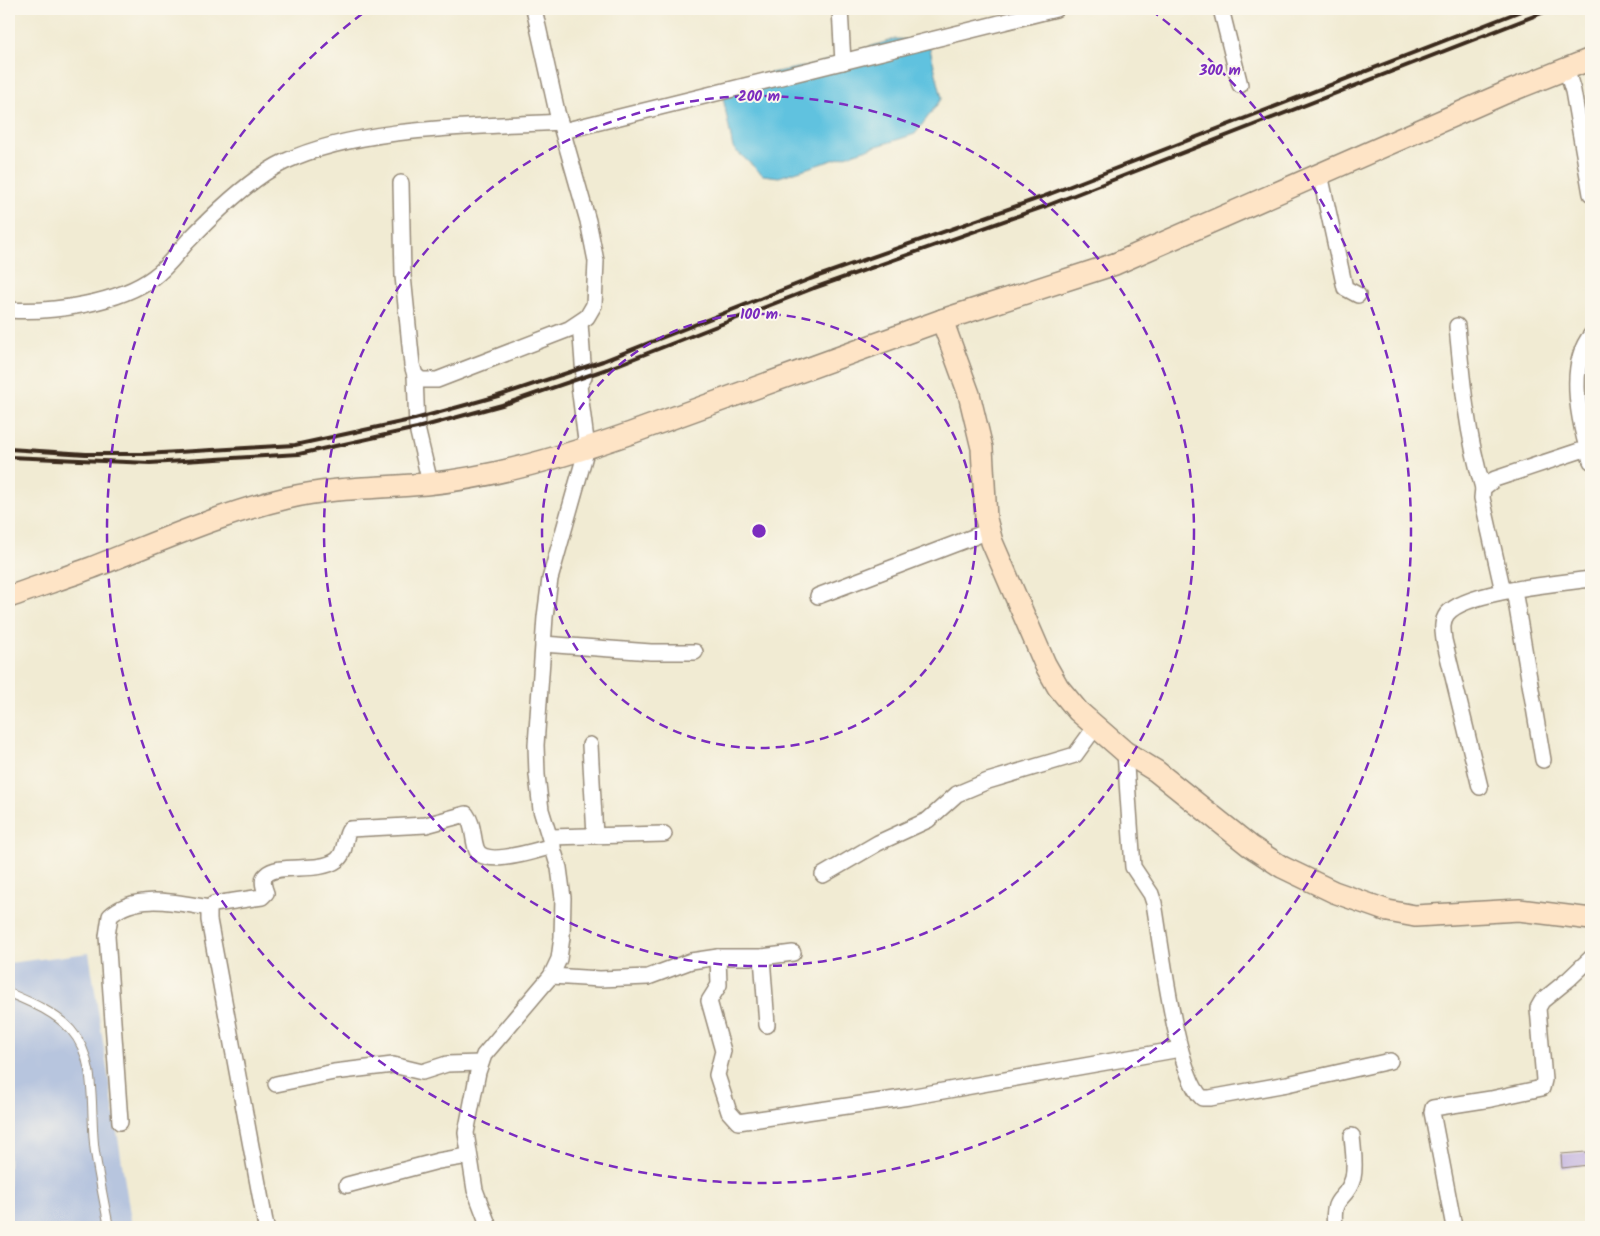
<svg xmlns="http://www.w3.org/2000/svg" width="1600" height="1236" font-family="Kalam,sans-serif">
<style>
.industrial{fill:#b7c5de}
.water{fill:#61c2df;stroke:#4e767e}
.building{fill:#bfafde}
.lines{fill:none;stroke-linecap:round;stroke-linejoin:round}
.lane-casing{stroke:#968a78;stroke-width:10}
.street-casing{stroke:#968a78;stroke-width:18}
.secondary-casing{stroke:#968a78;stroke-width:24}
.lane{stroke:#fff;stroke-width:8}
.street{stroke:#fff;stroke-width:15}
.secondary{stroke:#fee4c6;stroke-width:21}
.rail{stroke:#3b2a1e;stroke-width:4}
.ring{fill:none;stroke:#7b2cbf;stroke-width:2.5;stroke-dasharray:9 6}
.centre{fill:#7b2cbf;stroke:#fbf7ec;stroke-width:2.5}
.ring-label{font-size:15px;text-anchor:middle;font-weight:bold;fill:#7b2cbf;stroke:#fbf7ec;stroke-width:4;stroke-linejoin:round;paint-order:stroke}
</style>
<rect width="100%" height="100%" fill="#fbf7ec"/>
<filter id="ink" filterUnits="userSpaceOnUse"><feTurbulence type="fractalNoise" baseFrequency=".02" numOctaves="2"/><feDisplacementMap in="SourceGraphic" scale="10" xChannelSelector="R" yChannelSelector="G"/><feConvolveMatrix kernelMatrix="1 2 1 2 8 2 1 2 1" color-interpolation-filters="sRGB"/></filter>
<filter id="wash" filterUnits="userSpaceOnUse"><feTurbulence type="fractalNoise" baseFrequency=".0096" numOctaves="4" result="noise"/><feDisplacementMap in="SourceGraphic" scale="20" xChannelSelector="R" yChannelSelector="G"/><feGaussianBlur stdDeviation="1.12" result="paint"/><feColorMatrix in="noise" values="0 0 0 0 0 0 0 0 0 0 0 0 0 0 0 0 0 1.4 0 .05"/><feComposite in="paint" operator="in"/></filter>
<g filter="url(#wash)">
<rect width="100%" height="100%" fill="#f1ebd3"/>
<polygon class="industrial" points="89,953 132,1227 9,1227 9,963"/>
<polygon class="water" points="895,39 928,41 942,98 915,134 779,177 763,175 733,148 720,82 809,66"/>
<g id="blocks">
<polygon class="building" points="1586,1152 1588,1165 1562,1168 1561,1154"/>
</g>
</g>
<g filter="url(#ink)">
<use href="#blocks" fill-opacity="0" stroke="#968a78" stroke-width="1"/>
<g class="lines">
<defs>
<path id="lane" d="M9,993C30,1002 55,1012 71,1030C99,1061 89,1114 95,1152C99,1177 104,1202 109,1227"/>
<g id="street">
<polyline points="840,9 843,62"/>
<polyline points="1221,9 1240,85"/>
<polyline points="1566,68 1573,91 1591,194"/>
<polyline points="563,131 1056,9"/>
<polyline points="1320,174 1345,288 1358,295"/>
<polyline points="401,183 403,276 412,365 415,375 421,380 437,380 569,329 587,317 594,305 596,261 588,221 557,112 534,9"/>
<path d="M9,310C52,313 119,303 154,277C167,268 177,253 188,241C212,216 252,177 284,162C360,126 476,127 560,122"/>
<path d="M1457,326C1462,381 1467,435 1483,488"/>
<path d="M1591,335C1566,366 1580,426 1591,461"/>
<polyline points="415,375 417,428 430,483"/>
<polyline points="1514,590 1543,760"/>
<polyline points="1503,591 1482,498 1483,488 1495,479 1588,448"/>
<polyline points="818,596 989,531"/>
<polyline points="543,644 651,652 695,652"/>
<polyline points="590,745 595,836"/>
<path d="M1125,752L1133,867L1151,894L1154,903C1161,944 1176,1074 1202,1098H1210L1287,1084L1390,1061"/>
<path d="M1480,787L1444,640C1443,631 1441,622 1447,614C1465,591 1562,583 1591,579"/>
<polyline points="550,837 664,834"/>
<polyline points="823,875 878,843 928,820 957,794 988,781 1075,755 1096,726"/>
<polyline points="718,957 719,985 709,1001 723,1051 717,1075 729,1112 738,1122 909,1097 1180,1049"/>
<polyline points="762,957 767,1025"/>
<polyline points="551,976 600,979 648,977 691,961 718,957 762,957 793,953"/>
<polyline points="276,1084 334,1072 393,1065 422,1072 447,1064 481,1063"/>
<path d="M120,1122L107,936L110,916C136,892 178,903 209,908"/>
<polyline points="347,1185 438,1161 468,1156"/>
<path d="M266,1227L209,920V908L214,904L262,897L266,893C264,888 261,879 266,875C279,862 318,874 337,860C347,852 343,838 350,829L426,825L466,814C474,825 472,835 476,848C482,869 537,850 553,846"/>
<polyline points="489,1227 475,1190 466,1133 478,1072 484,1055 551,976 559,959 562,937 563,898 559,868 541,810 537,775 536,745 545,617 550,579 587,448 579,386 584,377 580,323"/>
<path d="M1335,1227C1331,1193 1346,1203 1353,1178C1356,1165 1353,1149 1352,1136"/>
<polyline points="1454,1227 1432,1112 1433,1108 1491,1099 1542,1088 1544,1080 1538,1008 1542,1001 1569,979 1591,958"/>
</g>
<g id="secondary">
<polyline points="942,320 969,394 982,448 986,519 992,542 1045,664 1058,687 1078,711 1125,752 1156,771 1250,846 1282,867 1334,892 1388,911 1415,916 1519,910 1591,919"/>
<path d="M9,597C36,587 64,578 91,568C156,543 219,514 287,498C333,487 379,488 426,484C496,477 565,456 631,433L942,320L1115,264L1505,93L1591,59"/>
</g>
</defs>
<use href="#lane" class="lane-casing"/>
<use href="#street" class="street-casing"/>
<use href="#secondary" class="secondary-casing"/>
<use href="#lane" class="lane"/>
<use href="#street" class="street"/>
<use href="#secondary" class="secondary"/>
<g class="rail">
<polyline points="9,449 86,454 145,454 295,445 415,419 498,396 603,361 810,279 1042,197 1526,9"/>
<polyline points="9,457 150,463 299,454 417,428 502,405 607,369 814,288 1046,206 1552,9"/>
</g>
</g>
</g>
<g class="ring">
<circle cx="759" cy="531" r="217"/>
<circle cx="759" cy="531" r="435"/>
<path d="M1151 10A652 652 0 1 1 367 10"/>
</g>
<circle cx="759" cy="531" r="8" class="centre"/>
<g class="ring-label">
<text x="1220" y="75">300 m</text>
<text x="759" y="101">200 m</text>
<text x="759" y="319">100 m</text>
</g>
<rect width="1600" height="1236" fill="none" stroke="#fbf7ec" stroke-width="30"/>
</svg>
